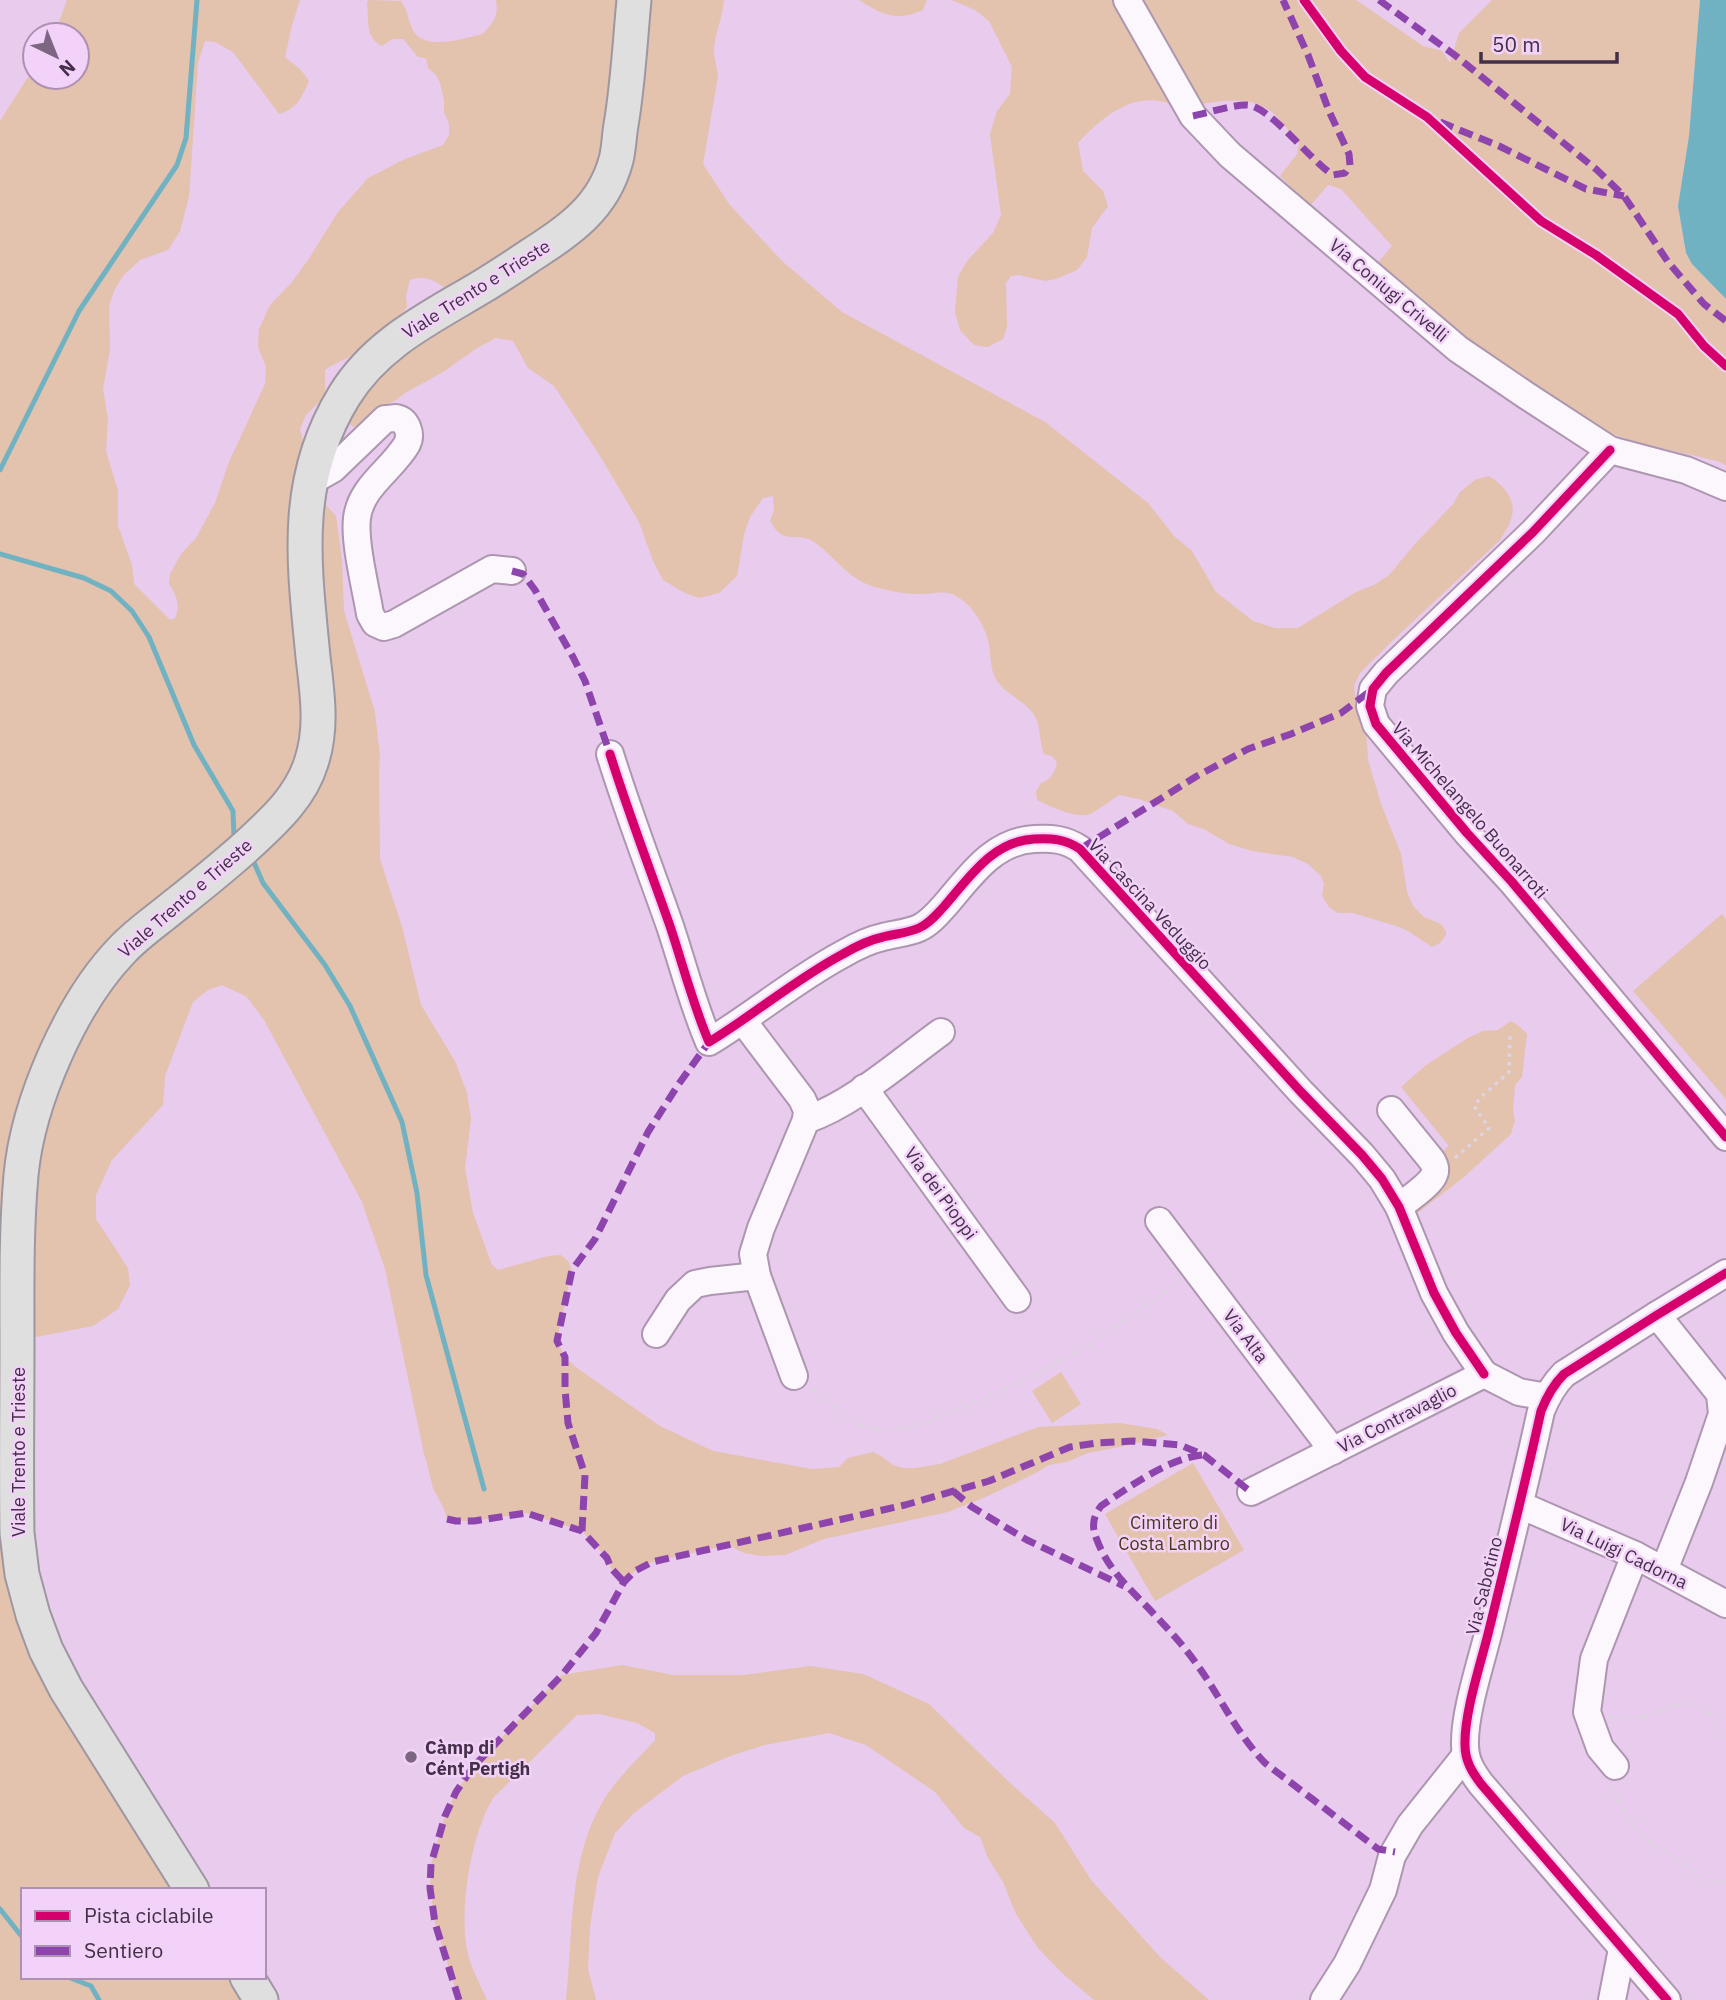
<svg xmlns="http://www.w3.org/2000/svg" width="1726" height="2000" font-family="'IBM Plex Sans',sans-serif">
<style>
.green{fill:#e3c2ae}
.water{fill:#70b2c2}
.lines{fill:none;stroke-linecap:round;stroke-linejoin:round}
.stream{stroke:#70b2c2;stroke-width:5}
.minor-casing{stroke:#ad96b0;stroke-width:30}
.major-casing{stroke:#9e96a0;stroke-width:37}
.path{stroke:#ded5e0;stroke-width:3.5;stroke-dasharray:3.5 5;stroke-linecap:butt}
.minor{stroke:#fcf7fc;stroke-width:26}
.major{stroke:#e0dfe0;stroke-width:33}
.quiet{stroke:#8e44ad;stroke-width:7;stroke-dasharray:14 7;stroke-linecap:butt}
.cycleway-casing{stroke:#f3d2f9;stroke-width:13}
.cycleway{stroke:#d6006c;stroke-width:9}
.poi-dot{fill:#7d6682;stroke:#f3d2f9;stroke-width:2.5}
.labels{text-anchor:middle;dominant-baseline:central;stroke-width:5;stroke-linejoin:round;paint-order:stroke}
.street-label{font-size:18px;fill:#442f48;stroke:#f3d2f9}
.park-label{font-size:18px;fill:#49381a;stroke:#f3d2f9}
.poi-label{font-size:18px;font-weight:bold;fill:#442f48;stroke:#f3d2f9;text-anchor:start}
</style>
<rect width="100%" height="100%" fill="#e8cbed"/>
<g class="green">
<path d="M67,0H300L292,25L285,57L301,70L309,81C302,97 297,109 279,114L233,52L215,42L205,41L198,63L189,197L180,231L168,250L140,260L123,276L114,291L109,306L110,350L103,389L108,419L106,451L118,491V526L132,565L134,584L170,620L175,618C181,606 176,594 169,584L170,574L181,554L196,538L215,503L229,462L265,384L266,367L258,347L259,329L270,305L292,282L308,260L338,212L368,178L405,159L443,145L449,135V124L444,112V100L440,83L436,75L428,68L426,58L418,57L403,39H392L382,46C365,38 369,20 367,4L368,0L401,1C408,10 408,22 414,32C426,51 465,38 483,34C493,22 499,17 496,0H620L613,110L594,185L548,228L447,289C433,280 427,275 410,280L406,296L407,307C398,320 364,350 349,357C340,362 333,364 325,370V396L306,415L300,429L304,444V455L290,512L289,522L311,711L293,773L28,1085L13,1569L181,1890H23V1977H237L252,2000H0V121L35,66V77H77V35H54Z"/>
<path d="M642,0H724C723,16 716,31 714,47C713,55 717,67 718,76L703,164L729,204L782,261L842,312L1045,422L1148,503L1174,536L1192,551L1216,592L1253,621L1275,628H1298L1356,592L1374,585L1389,575L1415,544L1453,504L1460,492L1475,480L1488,476C1496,480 1500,484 1506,491C1519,510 1511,522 1500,540L1390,643L1360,673L1354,686L1357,710L1366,727L1368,760L1381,804L1401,854L1407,892L1413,906L1424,917L1441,924L1446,931V935L1440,943L1432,947L1408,931L1396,926L1353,913H1338L1329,907L1322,896L1324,884L1321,876L1308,864L1293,857L1252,851L1229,844L1204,829L1188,824L1173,811L1139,799L1119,795C1110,801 1100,809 1090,814C1077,819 1049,806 1037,800L1036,792L1041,783C1051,780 1055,772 1057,762L1052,756L1044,754C1039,742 1041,724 1033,713C1023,700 1006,694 997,681C990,670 991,657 989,644C986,630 977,613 966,603C946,586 938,595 916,594C904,594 879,589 869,585C846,576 833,555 814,542C797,530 783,548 770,520L774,511L773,496L763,498L750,517L744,534L737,576L719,593L699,598L685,593L663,580L653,561L639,522L597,451L554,386L528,368L513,341L496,338L477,348L443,372L405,393L396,400L381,407L359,426L353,427L348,422L352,410L391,360L593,218Z"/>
<path d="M859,0H927L923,10C896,22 882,15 859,0Z"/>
<path d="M952,0H1356L1423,46L1442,51L1450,63L1459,33L1492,0H1700L1689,136L1678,206L1686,253L1692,264L1726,299V465L1717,461L1636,442L1607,432L1575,417L1462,343L1376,265L1392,246L1341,189L1328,185L1310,206L1280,176L1297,154L1299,144C1291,134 1283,122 1273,113C1249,92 1209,102 1181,109C1140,86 1106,113 1078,143L1083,171L1103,191L1108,206L1092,228L1087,257L1077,270L1056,279L1045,281L1019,275L1011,276L1006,283L1007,327L1003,339L988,347L974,345L960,330L955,312L958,277L967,261L993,233L1001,215L990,134L997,111L1010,94L1012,67L989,21L975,10Z"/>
<path d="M326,505L336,516L342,560L344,611L375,712L380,757L379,772L380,859L403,930L421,1005L455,1061L467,1093L471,1119L465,1168L473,1213L492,1265L498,1270L548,1256L561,1255L568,1261L572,1270L557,1340L565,1357L577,1368L660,1426L713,1451L812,1469L839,1467L848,1458L873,1452L881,1456L893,1465L903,1468H915L940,1464L1038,1427L1120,1423L1157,1429L1168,1435L1129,1445L1088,1453L1067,1462L1049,1465L1034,1474L988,1496L948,1512L824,1539L785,1555L762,1556L744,1553L728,1545L652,1562L635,1571L624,1582L611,1568L607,1558L582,1531L526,1513L474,1521H456L447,1519C445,1507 438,1499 433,1488C430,1477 428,1465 424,1454L385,1269L362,1202L264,1020L247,997L222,985L208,990L193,1002L165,1076L163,1105L112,1160L96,1195V1219L128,1268L130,1285L118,1309L93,1326L26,1339L34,1191L52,1105L82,1032L102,1000L152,940L237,877L266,847L320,786L336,724L333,679L323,624L315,512Z"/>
<polygon points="1722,914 1726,919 1726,1099 1633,991"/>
<polygon points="1511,1021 1520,1027 1527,1034 1522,1077 1515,1085 1513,1109 1515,1120 1511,1134 1464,1177 1414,1216 1412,1207 1438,1155 1449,1146 1401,1087 1426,1065 1468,1038 1483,1031 1498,1030"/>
<polygon points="1061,1372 1081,1404 1052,1423 1032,1391"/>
<polygon points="1193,1463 1244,1550 1155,1601 1105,1514"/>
<path d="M622,1665L673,1675H744L810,1666L863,1674L929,1704L1009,1782L1055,1823L1091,1880L1160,1957L1209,2000H1094L1062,1973L1038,1948L1016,1914L1003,1882L988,1858L980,1837L964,1828L935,1792L866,1745L829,1733L765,1745L733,1755L683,1776L634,1813L615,1833L598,1877L590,1927L588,1969L596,2000H566C574,1930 567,1853 609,1792C622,1773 640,1757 655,1740V1733L637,1723L599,1714L577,1715L493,1798C471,1835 459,1907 467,1950C470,1966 480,1984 487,2000H459L435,1923L430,1888L431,1864L445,1816L456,1792L473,1767L562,1675Z"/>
</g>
<polygon class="water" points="1700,0 1726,0 1726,299 1692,264 1686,253 1678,206 1689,136"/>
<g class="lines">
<g class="stream">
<polyline points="0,470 79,311 177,165 186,138 197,0"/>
<polyline points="0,554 84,578 111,591 132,611 149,637 194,745 233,811 234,837"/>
<polyline points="252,858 263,883 325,965 350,1006 402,1122 417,1193 426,1275 484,1489"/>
<polyline points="0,1909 23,1938"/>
<polyline points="68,1977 91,1986 99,2000"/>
</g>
<defs>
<g id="minor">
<polyline points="1127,0 1193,116 1230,155 1458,349 1527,396 1610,450 1686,470 1726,487"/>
<polyline points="1610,450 1533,532 1386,673 1373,689 1370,706 1376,724 1467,833 1512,882 1726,1137"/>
<path d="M310,482L333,469L385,419C389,419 392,418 396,418C407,420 412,434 407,444C392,470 361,486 357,518C354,543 366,589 370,614L375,623L384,627L394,624L492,569L512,571"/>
<path d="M610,754C628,812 650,869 670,926C683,965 693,1005 709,1042C755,1014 796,979 843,954C855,947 869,940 883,937C894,934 908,933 919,928C930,923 939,912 947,903C971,875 994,841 1034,839C1052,838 1065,839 1080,849L1301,1092L1362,1155L1382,1179L1399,1207L1434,1293L1456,1333L1484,1374"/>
<polyline points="743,1021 802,1099 807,1110 806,1120"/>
<polyline points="864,1088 1017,1299"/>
<path d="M1391,1110L1430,1158C1434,1163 1437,1168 1434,1175C1430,1185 1407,1200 1399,1207"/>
<polyline points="1159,1221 1333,1451"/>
<polyline points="1657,1315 1720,1394 1722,1414 1699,1482 1664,1570"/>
<polyline points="656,1334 678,1300 695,1284 710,1281 757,1276"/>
<path d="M794,1376L757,1276L753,1254L761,1228L806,1120C853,1104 901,1061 941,1032"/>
<polyline points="1251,1492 1484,1374 1519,1392 1547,1397"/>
<polyline points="1520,1505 1635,1555 1726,1604"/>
<polyline points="1615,1766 1600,1748 1587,1712 1594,1659 1635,1555"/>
<polyline points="1324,2000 1347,1964 1383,1890 1392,1856 1410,1825 1465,1756"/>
<polyline points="1612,2000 1622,1949"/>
<path d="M1667,2000L1481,1784C1472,1772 1465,1761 1465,1745C1464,1713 1481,1663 1489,1630C1507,1557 1525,1484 1541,1411C1547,1396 1553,1385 1564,1374L1657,1315L1726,1273"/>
</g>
<g id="major">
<path d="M192,1890L66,1689L46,1650L33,1615L22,1574L17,1533C16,1470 17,1408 17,1345C17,1288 16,1232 21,1175C28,1102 71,1003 122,950C134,937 149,926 163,915C193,891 224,867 252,841C277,818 301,795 311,763C323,728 317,692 313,657C304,563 292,481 344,396C377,342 432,317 483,286C498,277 513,267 528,257C568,231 603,209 616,160C619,149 619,136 621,125C628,84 630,42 634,0"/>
<polyline points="247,1977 261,2000"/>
</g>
</defs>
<use href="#minor" class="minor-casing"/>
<use href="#major" class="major-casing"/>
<g class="path">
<polyline points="1455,1158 1489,1128 1474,1106 1481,1097 1509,1072 1510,1035"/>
<path d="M812,1389C832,1403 853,1427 880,1430C903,1433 931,1421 952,1412C989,1397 1024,1381 1059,1362C1102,1339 1140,1309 1180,1282"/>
<path d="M1610,1716C1622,1718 1631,1718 1643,1717C1662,1713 1689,1695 1706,1710C1716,1719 1714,1730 1722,1739H1726"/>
<path d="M1612,1785C1614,1794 1634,1829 1642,1836C1651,1845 1664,1850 1674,1857C1693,1869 1700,1885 1726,1882"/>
</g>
<use href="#minor" class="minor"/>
<use href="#major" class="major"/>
<g class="quiet">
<polyline points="1379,0 1456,56 1597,170 1624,196 1668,262 1704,304 1726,321"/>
<path d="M1193,116C1207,113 1235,104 1248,105C1270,107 1311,161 1333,175L1345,173L1350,165L1349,154L1329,111L1308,55L1283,0"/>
<polyline points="1440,122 1499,146 1586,189 1624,196"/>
<polyline points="512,571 523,574 535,590 573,657 585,681 610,754"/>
<polyline points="1080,849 1197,776 1248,749 1291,734 1341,713 1373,689"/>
<path d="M1202,1455C1169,1458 1129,1487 1101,1506C1093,1517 1091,1526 1097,1540C1108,1570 1131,1590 1152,1612C1168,1629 1185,1647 1198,1666C1221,1698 1237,1734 1265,1763L1378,1849L1395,1852"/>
<polyline points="953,1491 972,1507 1027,1540 1124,1586"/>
<polyline points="447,1519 456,1521 474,1521 526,1513 582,1531 607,1558 611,1568 624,1582"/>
<polyline points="582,1531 585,1475 568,1423 565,1389 565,1357 557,1341 572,1270 595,1239 648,1132 678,1085 709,1042"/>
<polyline points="459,2000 435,1923 430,1888 431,1864 445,1816 456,1792 473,1767 562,1675 596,1633 624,1582 635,1571 652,1562 905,1505 989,1481 1070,1447 1097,1443 1133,1441 1180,1445 1204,1455 1251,1492"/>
</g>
<defs>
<g id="cycleway">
<polyline points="1304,0 1341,51 1365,77 1427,117 1541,221 1596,255 1678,314 1704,346 1726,366"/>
<polyline points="1610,450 1533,532 1386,673 1373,689 1370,706 1376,724 1467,833 1512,882 1726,1137"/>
<path d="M610,754C628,812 650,869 670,926C683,965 693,1005 709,1042C755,1014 796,979 843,954C855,947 869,940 883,937C894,934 908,933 919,928C930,923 939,912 947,903C971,875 994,841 1034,839C1052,838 1065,839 1080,849L1301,1092L1362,1155L1382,1179L1399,1207L1434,1293L1456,1333L1484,1374"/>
<path d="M1667,2000L1481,1784C1472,1772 1465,1761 1465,1745C1464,1713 1481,1663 1489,1630C1507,1557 1525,1484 1541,1411C1547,1396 1553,1385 1564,1374L1657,1315L1726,1273"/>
</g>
</defs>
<use href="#cycleway" class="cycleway-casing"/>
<use href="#cycleway" class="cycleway"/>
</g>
<circle class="poi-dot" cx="411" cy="1757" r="7"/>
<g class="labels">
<g class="street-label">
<text transform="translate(476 289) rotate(-32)">Viale Trento e Trieste</text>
<text transform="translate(1389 290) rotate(40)">Via Coniugi Crivelli</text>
<text transform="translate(1470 810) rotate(49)">Via Michelangelo Buonarroti</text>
<text transform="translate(185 898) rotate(-41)">Viale Trento e Trieste</text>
<text transform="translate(1150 904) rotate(47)">Via Cascina Veduggio</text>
<text transform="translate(941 1193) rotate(54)">Via dei Pioppi</text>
<text transform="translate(1246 1336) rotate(53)">Via Alta</text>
<text transform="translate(1397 1418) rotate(-27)">Via Contravaglio</text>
<text transform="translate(18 1452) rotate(-90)">Viale Trento e Trieste</text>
<text transform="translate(1624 1553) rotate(26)">Via Luigi Cadorna</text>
<text transform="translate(1484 1586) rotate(-76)">Via Sabotino</text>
</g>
<g class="park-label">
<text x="1174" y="1522">Cimitero di<tspan x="1174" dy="21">Costa Lambro</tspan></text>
</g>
<g class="poi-label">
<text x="425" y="1747">Càmp di<tspan x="425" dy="21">Cént Pertigh</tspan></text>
</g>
</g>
<rect x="21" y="1888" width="245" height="91" fill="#f3d2f9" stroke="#ad91b2" stroke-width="2"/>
<rect x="35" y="1911" width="35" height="10" fill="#d6006c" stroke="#ad91b2" stroke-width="2"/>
<text x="84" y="1923" font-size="21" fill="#442f48">Pista ciclabile</text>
<rect x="35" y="1946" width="35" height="10" fill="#8e44ad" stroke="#ad91b2" stroke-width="2"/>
<text x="84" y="1958" font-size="21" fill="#442f48">Sentiero</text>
<g transform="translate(56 56) rotate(137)"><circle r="33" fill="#f3d2f9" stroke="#ad91b2" stroke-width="2"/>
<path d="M0-5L12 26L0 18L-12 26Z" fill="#7d6682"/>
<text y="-10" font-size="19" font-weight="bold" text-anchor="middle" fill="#442f48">N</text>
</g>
<path d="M1481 52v10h136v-10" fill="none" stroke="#442f48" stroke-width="3.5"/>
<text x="1492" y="52" font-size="21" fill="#442f48" stroke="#f3d2f9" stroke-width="5" paint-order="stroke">50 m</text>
</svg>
